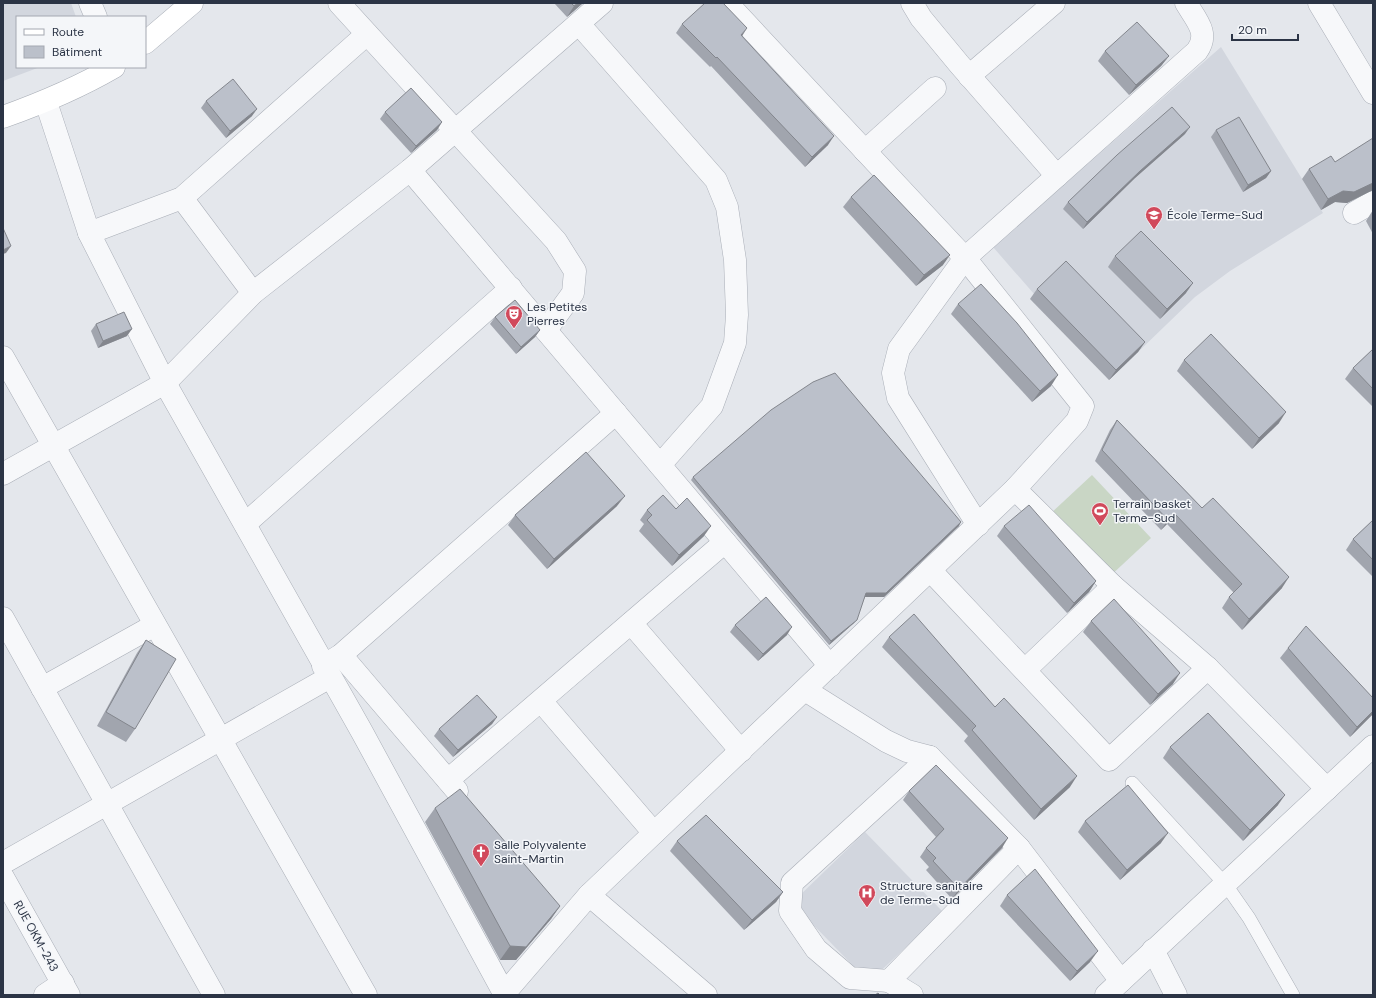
<svg xmlns="http://www.w3.org/2000/svg" width="1376" height="998" font-family="'DM Sans',sans-serif">
<style>
.built{fill:#d2d6de}
.grass{fill:#c9d6c5}
.lines{fill:none;stroke-linecap:round;stroke-linejoin:round}
.lane-casing{stroke:#a9aeb7;stroke-width:14}
.street-casing{stroke:#a9aeb7;stroke-width:23}
.secondary-casing{stroke:#a9aeb7;stroke-width:23}
.lane{stroke:#f7f8fa;stroke-width:13}
.street{stroke:#f7f8fa;stroke-width:22}
.secondary{stroke:#fff;stroke-width:22}
.wall{fill:#a1a5ae}
.shaded-wall{fill:#83868d}
.building{fill:#bbc0ca;stroke:#83868d}
.labels{text-anchor:middle;dominant-baseline:central;stroke-width:3;stroke-linejoin:round;paint-order:stroke}
.poi-label{font-size:12px;fill:#2b3445;stroke:#f4f6f9;text-anchor:start}
.street-label{font-size:12px;fill:#2b3445;stroke:#f4f6f9}
</style>
<rect width="100%" height="100%" fill="#e4e7ec"/>
<g class="built">
<polygon points="3,3 71,3 76,17 17,17 17,67 40,67 3,81"/>
<polygon points="1221,47 1323,213 1230,271 1195,297 1109,380 993,247"/>
<polygon points="865,832 943,912 869,982 792,903"/>
</g>
<polygon class="grass" points="1092,475 1151,538 1108,578 1049,515"/>
<g class="lines">
<defs>
<polyline id="lane" points="1132,783 1226,885 1249,918 1293,995"/>
<g id="street">
<polyline points="90,3 96,17"/>
<polyline points="339,3 556,241 575,271 573,293 546,330"/>
<polyline points="912,3 921,18 959,64 1057,176"/>
<polyline points="1319,3 1373,93"/>
<polyline points="579,24 716,180 727,207 735,260 737,315 735,343 712,406 660,465"/>
<polyline points="969,76 1054,3"/>
<polyline points="46,102 89,233 165,383 362,732 505,995"/>
<polyline points="865,151 935,88"/>
<polyline points="410,170 830,666"/>
<polyline points="182,198 253,293"/>
<polyline points="1354,213 1373,202"/>
<polyline points="89,233 182,198 367,34"/>
<polyline points="3,357 366,995"/>
<polyline points="3,474 165,383 253,293 410,170 602,3"/>
<polyline points="1015,489 1113,586 1208,668 1327,789"/>
<polyline points="245,524 511,288"/>
<path d="M978,525L898,398L893,373L899,349L965,258L1197,51C1210,33 1196,20 1186,3"/>
<polyline points="930,570 1109,760 1208,668"/>
<polyline points="3,618 214,995"/>
<polyline points="631,623 741,751"/>
<polyline points="341,655 457,791"/>
<polyline points="323,666 341,655 616,413"/>
<polyline points="1025,670 1113,586"/>
<polyline points="42,688 155,625"/>
<polyline points="805,690 886,741 907,751 930,757 1019,848 1121,981"/>
<polyline points="541,701 654,833"/>
<polyline points="448,780 725,542"/>
<polyline points="3,863 330,677"/>
<polyline points="3,877 69,995"/>
<polyline points="589,895 706,995"/>
<polyline points="1153,950 1176,995"/>
<polyline points="889,981 850,978 816,949 790,911 792,883 930,757"/>
<polyline points="45,995 63,983"/>
<polyline points="503,995 589,895 1015,489 1077,421 1083,406 965,258 727,3"/>
<polyline points="912,995 889,981 1019,848"/>
<polyline points="1106,995 1373,746"/>
</g>
<g id="secondary">
<polyline points="145,43 192,3"/>
<path d="M3,117C42,103 78,88 114,67"/>
</g>
</defs>
<use href="#lane" class="lane-casing"/>
<use href="#street" class="street-casing"/>
<use href="#secondary" class="secondary-casing"/>
<use href="#lane" class="lane"/>
<use href="#street" class="street"/>
<use href="#secondary" class="secondary"/>
</g>
<g class="wall">
<polygon points="554,3 583,3 567,17"/>
<polygon points="682,24 742,36 828,145 805,167 711,66 710,67 676,33"/>
<polygon points="1105,51 1169,56 1161,66 1129,95 1098,61"/>
<polygon points="206,101 252,116 226,138 201,108"/>
<polygon points="385,112 442,122 437,130 411,153 380,119"/>
<polygon points="1216,130 1271,171 1266,178 1243,192 1211,137"/>
<polygon points="1185,134 1135,178 1083,229 1063,209 1068,202"/>
<polygon points="1335,162 1373,190 1347,203 1335,202 1321,210 1302,179 1309,169"/>
<polygon points="851,197 943,265 916,286 843,207"/>
<polygon points="1373,210 1373,234 1366,221"/>
<polygon points="1115,256 1186,293 1160,319 1108,267"/>
<polygon points="1037,289 1145,342 1138,352 1109,380 1030,299"/>
<polygon points="958,304 1051,386 1032,402 951,314"/>
<polygon points="495,317 540,330 535,337 516,354 490,324"/>
<polygon points="96,324 127,336 98,348 91,331"/>
<polygon points="1373,349 1373,407 1345,379 1353,368"/>
<polygon points="1184,360 1279,423 1252,449 1177,371"/>
<polygon points="1117,420 1202,508 1282,588 1242,630 1222,608 1229,597 1234,593 1167,524 1161,530 1095,461 1110,430"/>
<polygon points="693,477 959,526 884,597 865,597 854,623 829,645 691,480"/>
<polygon points="617,506 547,569 508,525 515,515"/>
<polygon points="676,509 704,536 672,566 639,531 644,524 640,520 647,510"/>
<polygon points="1373,520 1373,577 1346,550 1353,539"/>
<polygon points="1004,526 1096,581 1089,592 1067,613 997,536"/>
<polygon points="1091,621 1173,684 1150,705 1083,632"/>
<polygon points="735,625 787,635 758,661 730,632"/>
<polygon points="889,637 995,707 1070,787 1034,820 964,741 968,736 882,647"/>
<polygon points="146,640 135,729 126,742 97,726 137,653"/>
<polygon points="1288,648 1373,714 1350,737 1280,658"/>
<polygon points="497,717 492,724 453,757 434,736 439,729"/>
<polygon points="1170,747 1278,805 1243,841 1163,758"/>
<polygon points="909,791 1002,848 952,899 926,870 929,867 920,857 926,848 936,837 903,800"/>
<polygon points="435,808 560,906 551,919 516,960 500,960 425,822"/>
<polygon points="1085,821 1161,843 1120,880 1078,832"/>
<polygon points="677,841 783,892 776,902 744,930 670,851"/>
<polygon points="1007,895 1090,962 1070,981 1000,906"/>
</g>
<g class="shaded-wall">
<polygon points="578,3 583,3 567,17 574,6"/>
<polygon points="747,28 741,38 741,35"/>
<polygon points="1169,56 1161,66 1129,95 1136,85"/>
<polygon points="257,109 252,116 226,138 230,131"/>
<polygon points="442,122 437,130 411,153 416,146"/>
<polygon points="1190,127 1185,134 1135,178 1083,229 1087,222 1140,171"/>
<polygon points="834,136 828,145 805,167 812,157"/>
<polygon points="1271,171 1266,178 1243,192 1248,185"/>
<polygon points="1373,183 1373,190 1347,203 1335,202 1321,210 1328,199 1343,191"/>
<polygon points="11,246 6,253 3,254 3,250"/>
<polygon points="950,255 943,265 916,286 924,275"/>
<polygon points="1193,283 1186,293 1160,319 1167,309"/>
<polygon points="132,329 127,336 98,348 103,341"/>
<polygon points="540,330 535,337 516,354 521,347"/>
<polygon points="1145,342 1138,352 1109,380 1116,370"/>
<polygon points="1058,375 1051,386 1032,402 1040,391"/>
<polygon points="1286,412 1279,423 1252,449 1259,438"/>
<polygon points="625,496 617,506 547,569 554,559"/>
<polygon points="1174,513 1167,524 1161,530 1168,520"/>
<polygon points="961,522 959,526 884,597 864,597 866,593"/>
<polygon points="711,526 704,536 672,566 679,555"/>
<polygon points="1289,577 1282,588 1242,630 1249,619"/>
<polygon points="1096,581 1089,592 1067,613 1074,603"/>
<polygon points="857,620 854,623 829,645 831,641"/>
<polygon points="792,627 787,635 758,661 763,654"/>
<polygon points="1180,673 1173,684 1150,705 1158,694"/>
<polygon points="1373,711 1373,714 1350,737 1357,727"/>
<polygon points="497,717 492,724 453,757 458,750"/>
<polygon points="1077,776 1070,787 1034,820 1041,809"/>
<polygon points="1285,795 1278,805 1243,841 1250,830"/>
<polygon points="1168,833 1161,843 1120,880 1127,870"/>
<polygon points="1008,838 1002,848 952,899 959,889"/>
<polygon points="783,892 776,902 744,930 752,920"/>
<polygon points="560,906 551,919 516,960 500,960 510,946"/>
<polygon points="1098,951 1090,962 1070,981 1077,971"/>
</g>
<g class="building">
<polygon points="571,3 578,3 574,6"/>
<polygon points="705,3 723,3 747,28 741,35 834,136 812,157 717,57 716,58 682,24"/>
<polygon points="1137,22 1169,56 1136,85 1105,51"/>
<polygon points="233,79 257,109 230,131 206,101"/>
<polygon points="411,88 442,122 416,146 385,112"/>
<polygon points="1172,107 1190,127 1140,171 1087,222 1068,202 1117,155"/>
<polygon points="1239,117 1271,171 1248,185 1216,130"/>
<polygon points="1373,138 1373,183 1354,192 1343,191 1328,199 1309,169 1331,156 1335,162"/>
<polygon points="874,175 950,255 924,275 851,197"/>
<polygon points="3,228 11,246 3,250"/>
<polygon points="1141,231 1193,283 1167,309 1115,256"/>
<polygon points="1066,261 1145,342 1116,370 1037,289"/>
<polygon points="981,284 1017,323 1058,375 1040,391 958,304"/>
<polygon points="515,300 540,330 521,347 495,317"/>
<polygon points="124,312 132,329 103,341 96,324"/>
<polygon points="1211,334 1286,412 1259,438 1184,360"/>
<polygon points="1373,349 1373,389 1353,368"/>
<polygon points="835,373 961,522 886,593 866,593 857,620 831,641 693,477 771,410 813,382"/>
<polygon points="1117,420 1202,508 1213,498 1289,577 1249,619 1229,597 1242,584 1174,513 1168,520 1102,450"/>
<polygon points="586,452 625,496 554,559 515,515"/>
<polygon points="663,495 676,509 687,498 711,526 679,555 647,520 652,515 647,510"/>
<polygon points="1029,505 1096,581 1074,603 1004,526"/>
<polygon points="1373,520 1373,560 1353,539"/>
<polygon points="766,597 792,627 763,654 735,625"/>
<polygon points="1114,599 1180,673 1158,694 1091,621"/>
<polygon points="914,614 995,707 1004,698 1077,776 1041,809 972,730 976,726 889,637"/>
<polygon points="1306,626 1373,698 1373,711 1357,727 1288,648"/>
<polygon points="146,640 176,659 135,729 106,712"/>
<polygon points="477,695 497,717 458,750 439,729"/>
<polygon points="1208,713 1285,795 1250,830 1170,747"/>
<polygon points="936,765 1008,838 959,889 933,861 936,858 926,848 944,829 909,791"/>
<polygon points="1128,785 1168,833 1127,870 1085,821"/>
<polygon points="460,789 560,906 526,947 510,946 435,808"/>
<polygon points="706,815 783,892 752,920 677,841"/>
<polygon points="1035,869 1098,951 1077,971 1007,895"/>
<polygon points="878,993 880,995 875,995"/>
</g>
<defs>
<symbol id="school-pin" viewBox="-11 -11 22 30"><path d="M0 17L-7.5 6A9.5 9.5 0 1 1 7.5 6Z" fill="#d1495b" stroke="#f4f6f9"/><path d="M0-5L7-2L0 1L-7-2ZM-4 1L0 2.5L4 1V4Q0 6-4 4Z" fill="#fff"/></symbol>
<symbol id="theatre-pin" viewBox="-11 -11 22 30"><path d="M0 17L-7.5 6A9.5 9.5 0 1 1 7.5 6Z" fill="#d1495b" stroke="#f4f6f9"/><path d="M-5-5.5Q0-4 5-5.5V0Q5 5 0 6Q-5 5-5 0ZM-3.3-2.5H-1v1.5H-3.3ZM1-2.5H3.3v1.5H1ZM-2.8 1Q0 5.5 2.8 1Z" fill="#fff"/></symbol>
<symbol id="stadium-pin" viewBox="-11 -11 22 30"><path d="M0 17L-7.5 6A9.5 9.5 0 1 1 7.5 6Z" fill="#d1495b" stroke="#f4f6f9"/><path d="M0-5a6.5 5 0 1 0 0 10a6.5 5 0 1 0 0-10ZM-3.5-1.8h7v3.6h-7Z" fill="#fff"/></symbol>
<symbol id="church-pin" viewBox="-11 -11 22 30"><path d="M0 17L-7.5 6A9.5 9.5 0 1 1 7.5 6Z" fill="#d1495b" stroke="#f4f6f9"/><path d="M-1.2-6h2.4v3.5h3.3v2.4h-3.3V6h-2.4V-.1h-3.3v-2.4h3.3Z" fill="#fff"/></symbol>
<symbol id="hospital-pin" viewBox="-11 -11 22 30"><path d="M0 17L-7.5 6A9.5 9.5 0 1 1 7.5 6Z" fill="#d1495b" stroke="#f4f6f9"/><path d="M-5-5h3v3.5h4V-5h3V5h-3V1.5h-4V5h-3Z" fill="#fff"/></symbol>
</defs>
<g fill-rule="evenodd">
<use href="#school-pin" x="1144" y="205" width="20" height="27"/>
<use href="#theatre-pin" x="504" y="304" width="20" height="27"/>
<use href="#stadium-pin" x="1090" y="501" width="20" height="27"/>
<use href="#church-pin" x="471" y="842" width="20" height="27"/>
<use href="#hospital-pin" x="857" y="883" width="20" height="27"/>
</g>
<g class="labels">
<g class="poi-label">
<text x="1167" y="215">École Terme-Sud</text>
<text x="527" y="307">Les Petites<tspan x="527" dy="14">Pierres</tspan></text>
<text x="1113" y="504">Terrain basket<tspan x="1113" dy="14">Terme-Sud</tspan></text>
<text x="494" y="845">Salle Polyvalente<tspan x="494" dy="14">Saint-Martin</tspan></text>
<text x="880" y="886">Structure sanitaire<tspan x="880" dy="14">de Terme-Sud</tspan></text>
</g>
<g class="street-label">
<text transform="translate(36 936) rotate(61)">RUE OKM-243</text>
</g>
</g>
<rect width="1376" height="998" fill="none" stroke="#2b3445" stroke-width="8"/>
<rect x="16" y="16" width="130" height="52" fill="#f4f6f9" stroke="#a4a8b1"/>
<rect x="24" y="29" width="20" height="6" fill="#ffffff" stroke="#a4a8b1"/>
<text x="52" y="36" font-size="12" fill="#2b3445">Route</text>
<rect x="24" y="46" width="20" height="12" fill="#bbc0ca" stroke="#a4a8b1"/>
<text x="52" y="56" font-size="12" fill="#2b3445">Bâtiment</text>
<path d="M1232 34v6h66v-6" fill="none" stroke="#2b3445" stroke-width="2"/>
<text x="1238" y="34" font-size="12" fill="#2b3445" stroke="#f4f6f9" stroke-width="3" paint-order="stroke">20 m</text>
</svg>
